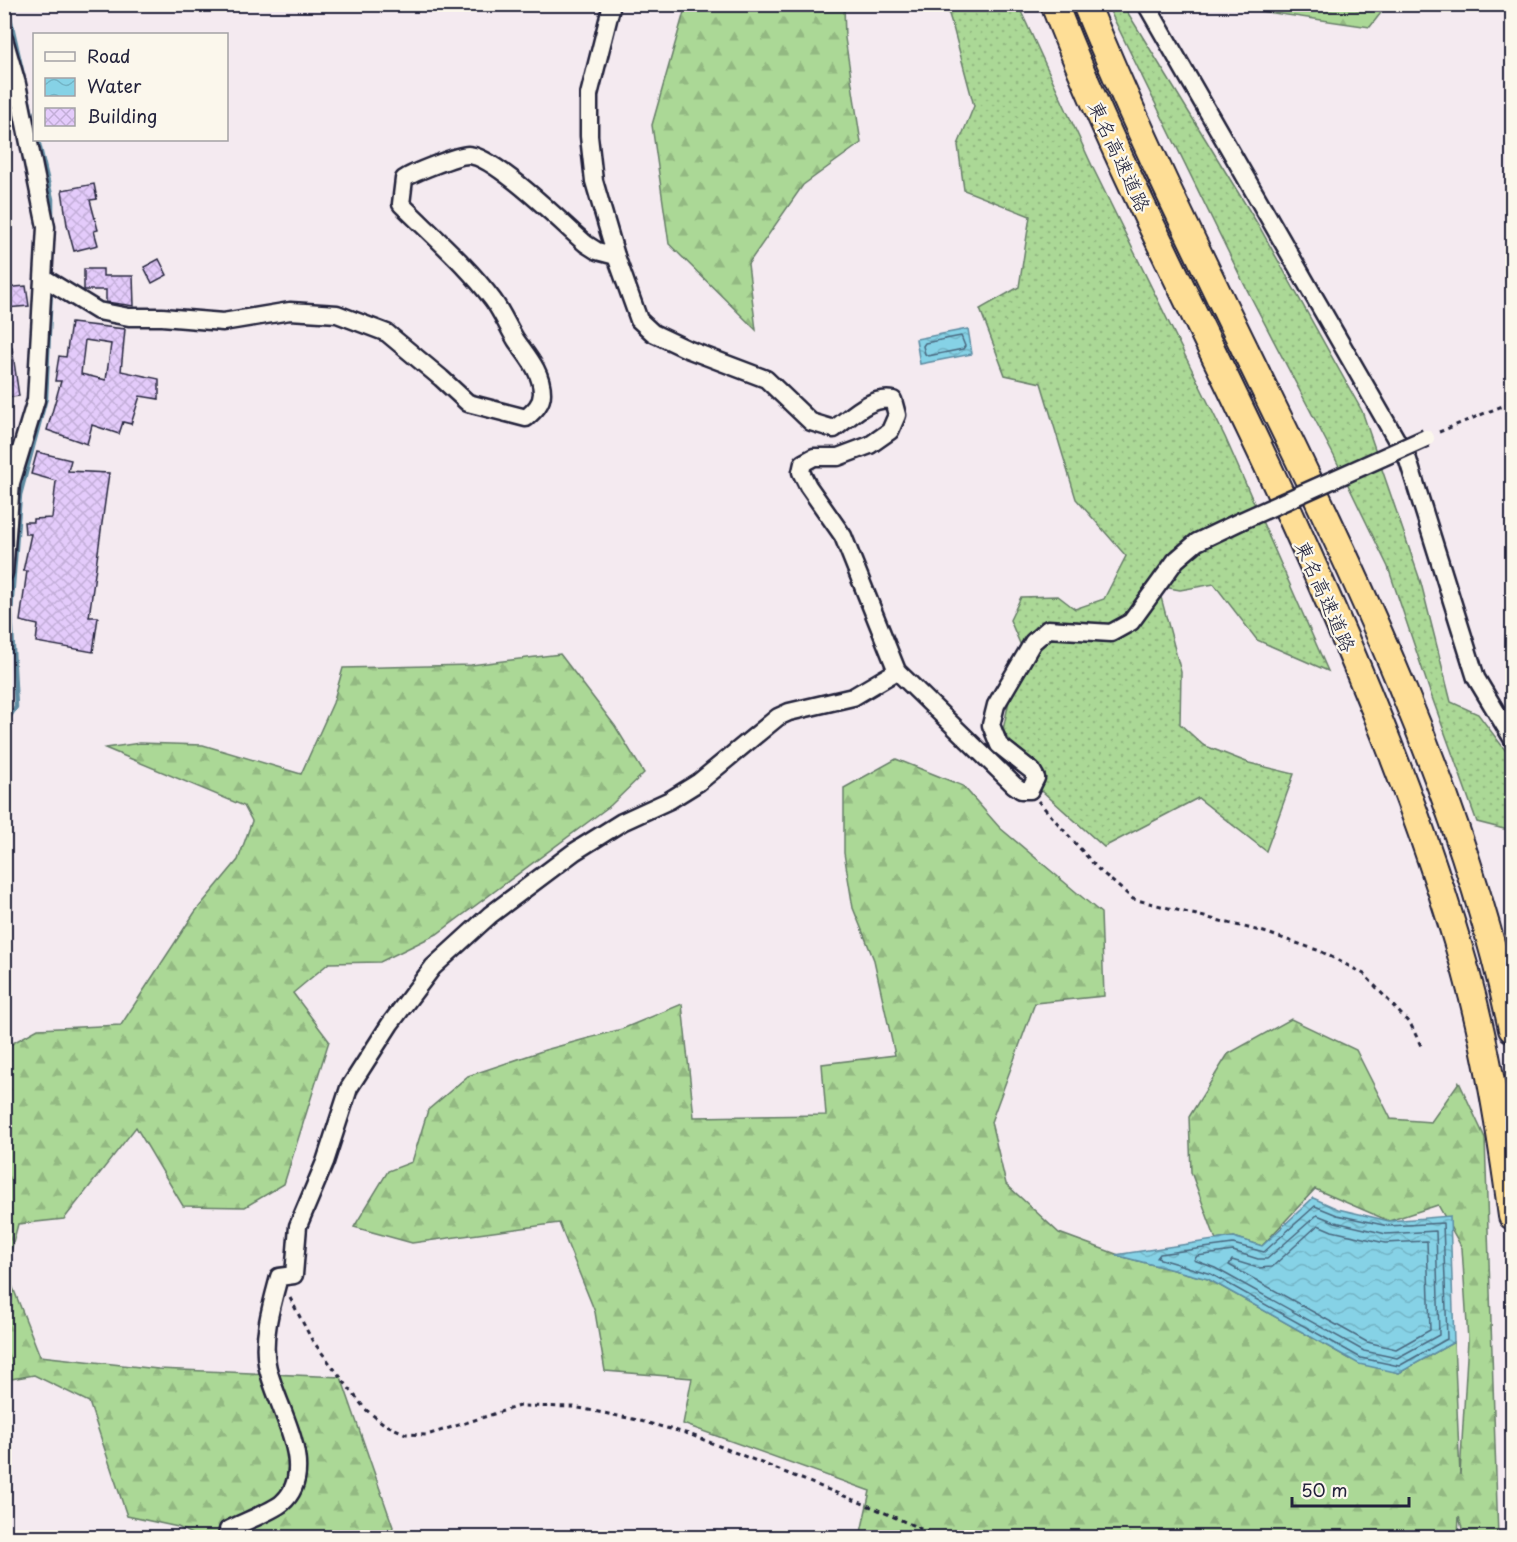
<svg xmlns="http://www.w3.org/2000/svg" width="1517" height="1542" font-family="'Playpen Sans','Klee One',sans-serif">
<style>
.grass{fill:url(#grass-dots);stroke:#667d68;stroke-width:1.5}
.forest{fill:url(#forest-firs);stroke:#667d68;stroke-width:1.5}
.water{fill:url(#water-waves);stroke:#5e8ca2;stroke-width:1.5}
.lines{fill:none;stroke-linecap:round;stroke-linejoin:round}
.shore{stroke:#4a687f;stroke-width:1.5}
.stream{stroke:#5e8ca2;stroke-width:4.5}
.building{fill:url(#building-cross-hatch);stroke:#22223b;stroke-width:1.5;fill-rule:evenodd}
.minor-casing{stroke:#22223b;stroke-width:21}
.highway-casing{stroke:#22223b;stroke-width:30}
.path{stroke:#22223b;stroke-width:3;stroke-dasharray:4.5 4.5;stroke-linecap:butt}
.minor{stroke:#fbf7ec;stroke-width:16}
.highway{stroke:#fede96;stroke-width:26}
.minor-bridge-casing{stroke:#22223b;stroke-width:21;stroke-linecap:butt}
.minor-bridge{stroke:#fbf7ec;stroke-width:16}
.labels{text-anchor:middle;dominant-baseline:central;stroke-width:4.5;stroke-linejoin:round;paint-order:stroke}
.street-label{font-size:20px;fill:#22223b;stroke:#fbf7ec}
</style>
<defs>
<pattern id="grass-dots" width="8" height="8" patternUnits="userSpaceOnUse" patternTransform="scale(1.5)"><rect width="8" height="8" fill="#abd896"/><path d="M2 2h.1M6 6h.1" fill="none" stroke="#93b982" stroke-width="1.8" stroke-linecap="round"/></pattern>
<pattern id="forest-firs" width="22" height="20" patternUnits="userSpaceOnUse" patternTransform="scale(1.5)"><rect width="22" height="20" fill="#abd896"/><path d="M5 1l3.5 6h-7zM16 11l3.5 6h-7z" fill="#93b982"/></pattern>
<pattern id="water-waves" width="16" height="10" patternUnits="userSpaceOnUse" patternTransform="scale(1.5)"><rect width="16" height="10" fill="#86d2e6"/><path d="M0 5q4-4 8 0t8 0" fill="none" stroke="#73b4c6"/></pattern>
<pattern id="building-cross-hatch" width="8" height="8" patternUnits="userSpaceOnUse" patternTransform="scale(1.5)"><rect width="8" height="8" fill="#e4cbfb"/><path d="M0 0l8 8M0 8l8-8" fill="none" stroke="#c3aed8"/></pattern>
</defs>
<rect width="100%" height="100%" fill="#f4eaf0"/>
<filter id="ink" filterUnits="userSpaceOnUse"><feTurbulence type="fractalNoise" baseFrequency=".0167" numOctaves="2"/><feDisplacementMap in="SourceGraphic" scale="12" xChannelSelector="R" yChannelSelector="G"/><feConvolveMatrix kernelMatrix="1 2 1 2 8 2 1 2 1" color-interpolation-filters="sRGB"/></filter>
<g filter="url(#ink)">
<g class="grass">
<polygon points="946,5 1018,5 1094,170 1225,437 1328,671 1257,640 1214,584 1180,590 1158,586 1181,672 1180,724 1203,745 1249,763 1294,774 1266,851 1198,798 1104,847 1042,791 1003,730 1011,691 1024,653 1010,620 1021,597 1058,596 1075,609 1104,599 1126,556 1076,499 1041,383 1005,375 980,309 1019,287 1030,216 964,190 958,145 974,106 953,27"/>
<polygon points="1107,5 1123,5 1260,228 1362,411 1421,583 1451,702 1478,714 1512,759 1512,831 1477,822 1429,689 1388,567 1334,456 1244,284"/>
</g>
<g class="forest">
<polygon points="686,5 844,5 845,38 861,143 803,185 748,264 756,330 669,244 652,125"/>
<polygon points="1255,5 1387,5 1370,27 1260,11"/>
<polygon points="560,654 615,726 644,773 611,805 437,934 380,962 329,963 293,993 329,1041 284,1184 245,1207 183,1206 136,1127 64,1219 18,1224 6,1270 40,1356 158,1369 341,1377 393,1527 389,1537 197,1537 178,1527 127,1516 89,1402 34,1375 5,1380 4,1048 38,1029 121,1025 195,912 238,860 252,821 244,806 105,748 140,743 203,745 301,774 333,703 343,668 471,665"/>
<polygon points="896,759 963,786 1000,828 1101,913 1104,996 1035,1003 991,1122 1006,1184 1059,1233 1127,1258 1208,1279 1350,1359 1399,1373 1454,1342 1460,1475 1468,1340 1462,1248 1438,1205 1389,1221 1315,1189 1262,1246 1234,1237 1216,1240 1191,1172 1189,1117 1228,1054 1291,1019 1356,1050 1391,1119 1431,1122 1459,1082 1485,1138 1498,1537 1464,1537 1459,1516 1458,1538 860,1537 870,1491 683,1424 692,1378 605,1371 595,1312 559,1223 412,1243 354,1227 388,1171 412,1162 428,1110 468,1076 545,1050 622,1029 682,1004 694,1117 826,1115 822,1064 895,1055 874,960 853,908 844,853 844,788"/>
</g>
<g class="water">
<polygon points="968,329 972,354 920,364 916,339"/>
<polygon points="1313,1198 1338,1209 1389,1221 1450,1216 1454,1342 1399,1373 1359,1364 1208,1279 1115,1255 1234,1237 1262,1246"/>
</g>
<g class="lines">
<g class="shore">
<polygon points="961,336 965,346 963,349 928,356 925,354 923,346 925,343"/>
<polygon points="1315,1206 1337,1215 1388,1226 1443,1223 1447,1339 1399,1366 1361,1358 1211,1274 1157,1258 1160,1254 1233,1244 1264,1252"/>
<polygon points="1317,1215 1335,1222 1386,1234 1436,1231 1439,1335 1397,1358 1364,1351 1215,1268 1194,1260 1197,1256 1233,1251 1258,1259 1267,1259"/>
<polygon points="1318,1225 1332,1231 1385,1243 1427,1241 1430,1330 1396,1349 1367,1342 1229,1265 1232,1260 1258,1268 1272,1267"/>
</g>
<g class="stream">
<polyline points="7,4 34,124"/>
<polyline points="38,140 52,199 52,220"/>
<polyline points="4,725 16,707 11,611 20,495 46,398 51,288"/>
</g>
</g>
<g class="building">
<polygon points="94,184 97,199 90,200 98,230 94,231 98,245 74,251 67,225 62,190"/>
<polygon points="159,259 167,275 152,283 144,267"/>
<polygon points="84,269 103,269 103,276 133,276 134,306 106,302 106,290 84,290"/>
<polygon points="26,286 29,306 6,308 4,288"/>
<path d="M71,323L125,329L121,371L159,379V399L140,396L131,424L123,422L119,434L92,425L87,444L47,430L61,381H55L59,356L66,357ZM85,340L111,344L106,380L81,374Z"/>
<polygon points="4,348 12,348 19,396 4,398"/>
<polygon points="37,452 71,460 68,471 109,473 89,617 98,617 93,652 36,642 38,625 20,621 27,571 23,571 31,534 25,534 24,522 33,522 33,519 52,518 56,481 31,474"/>
</g>
<g class="lines">
<defs>
<g id="minor">
<path d="M612,4L589,95V136L594,181L616,256L639,320L653,333L687,349L766,379L811,422L834,429C852,416 870,396 893,400L897,415L890,431L870,445L838,457H814L803,463L801,472L808,486L843,536L897,671L1014,785L1021,790H1030L1036,778L1032,771L999,745L991,725L996,705L1033,642L1048,629L1111,633L1131,622L1176,560L1197,542L1241,521"/>
<polyline points="1146,4 1408,460 1476,678 1512,738"/>
<polyline points="4,39 17,84 46,227 36,400 11,483 4,573"/>
<path d="M44,278L98,311L129,317H162L223,322L290,311L337,314L387,333L441,378L468,403L526,418C534,411 542,404 542,393C542,372 527,356 516,340C508,327 502,312 493,300C467,265 432,235 401,204L404,179C412,173 458,155 468,155C494,155 564,225 586,244L597,251L616,256"/>
<path d="M227,1538L228,1530C241,1523 273,1511 282,1503C321,1469 273,1402 267,1364C262,1336 272,1303 279,1277L294,1275L298,1226L325,1162L349,1088L390,1024L433,967L490,915L574,852L622,822L670,800L699,782L778,717L789,712L853,697L897,671"/>
</g>
<g id="highway">
<path d="M1054,4C1123,182 1215,348 1293,521C1360,668 1422,816 1466,972C1488,1052 1501,1134 1512,1216"/>
<path d="M1086,4C1225,347 1434,663 1512,1029"/>
</g>
</defs>
<use href="#minor" class="minor-casing"/>
<use href="#highway" class="highway-casing"/>
<g class="path">
<polyline points="1439,432 1512,402"/>
<polyline points="1038,801 1098,869 1133,899 1264,932 1320,951 1364,974 1411,1025 1422,1048"/>
<polyline points="290,1298 312,1340 365,1409 384,1424 406,1434 427,1435 519,1406 574,1407 633,1419 689,1434 874,1508 941,1538"/>
</g>
<use href="#minor" class="minor"/>
<use href="#highway" class="highway"/>
<defs>
<polyline id="minor-bridge" points="1241,521 1426,438"/>
</defs>
<use href="#minor-bridge" class="minor-bridge-casing"/>
<use href="#minor-bridge" class="minor-bridge"/>
</g>
</g>
<g class="labels">
<g class="street-label">
<text transform="translate(1120 156) rotate(65)">東名高速道路</text>
<text transform="translate(1326 596) rotate(66)">東名高速道路</text>
</g>
</g>
<rect width="1517" height="1542" fill="none" stroke="#fbf7ec" stroke-width="24"/>
<rect x="12" y="12" width="1493" height="1518" fill="none" stroke="#22223b" stroke-width="2" filter="url(#ink)"/>
<rect x="33" y="33" width="195" height="108" fill="#fbf7ec" stroke="#a4a2a5" stroke-width="1.5"/>
<rect x="45" y="52" width="30" height="9" fill="#fbf7ec" stroke="#a4a2a5" stroke-width="1.5"/>
<text x="87" y="63" font-size="18" fill="#22223b">Road</text>
<rect x="45" y="78" width="30" height="18" fill="url(#water-waves)" stroke="#a4a2a5" stroke-width="1.5"/>
<text x="87" y="93" font-size="18" fill="#22223b">Water</text>
<rect x="45" y="108" width="30" height="18" fill="url(#building-cross-hatch)" stroke="#a4a2a5" stroke-width="1.5"/>
<text x="87" y="123" font-size="18" fill="#22223b">Building</text>
<path d="M1292 1497v9h117v-9" fill="none" stroke="#22223b" stroke-width="3"/>
<text x="1301" y="1497" font-size="18" fill="#22223b" stroke="#fbf7ec" stroke-width="4.5" paint-order="stroke">50 m</text>
</svg>
